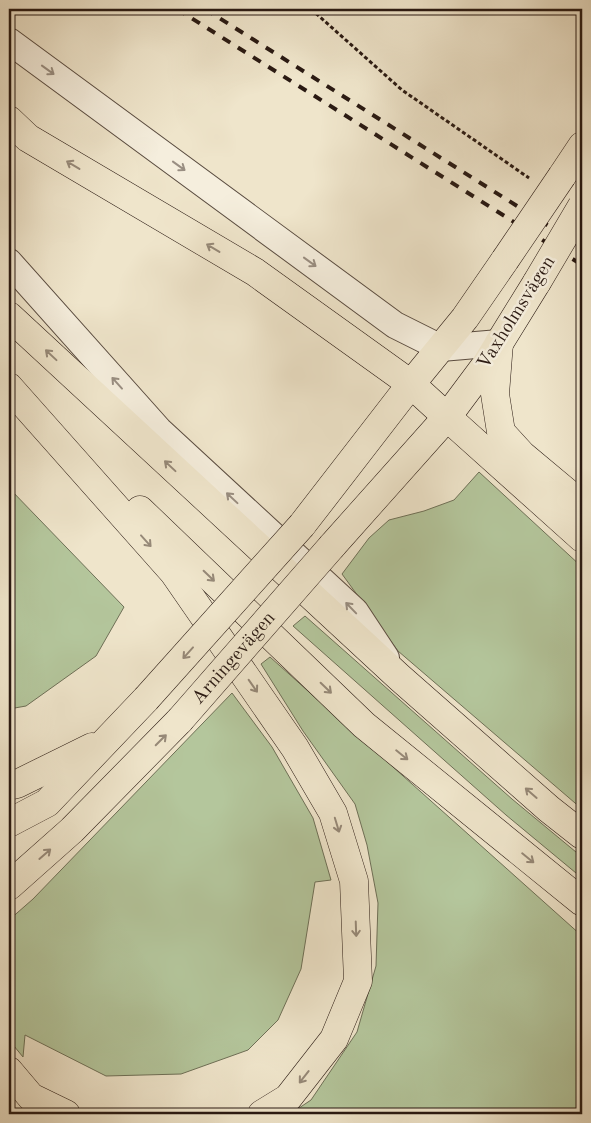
<svg xmlns="http://www.w3.org/2000/svg" width="591" height="1123" font-family="'Old Standard TT',serif">
<style>
.green{fill:#b4c69c;stroke:#6e7057}
.lines{fill:none;stroke-linecap:round;stroke-linejoin:round}
.minor-casing{stroke:#5a4c40;stroke-width:28}
.major-casing{stroke:#291912;stroke-width:29}
.highway-casing{stroke:#291912;stroke-width:29}
.path{stroke:#291912;stroke-width:3;stroke-dasharray:4 2.5;stroke-linecap:butt}
.minor{stroke:#f5eedd;stroke-width:26}
.major{stroke:#efe5cb;stroke-width:28}
.highway{stroke:#efe5cb;stroke-width:28}
.rail{stroke:#291912;stroke-width:4;stroke-dasharray:9 9;stroke-linecap:butt}
.major-bridge-casing{stroke:#291912;stroke-width:29;stroke-linecap:butt}
.major-bridge{stroke:#efe5cb;stroke-width:28}
.oneway{stroke:#998e82}
.oneway2{stroke:#968978}
.labels{text-anchor:middle;dominant-baseline:central;stroke-width:5;stroke-linejoin:round;paint-order:stroke}
.street-label{font-size:19px;fill:#291912;stroke:#f5eedd}
</style>
<rect width="100%" height="100%" fill="#efe5cb"/>
<filter id="stains"><feTurbulence type="fractalNoise" baseFrequency=".004" numOctaves="4"/><feColorMatrix values="0 0 0 0 .2 0 0 0 0 .09 0 0 0 0 .02 0 0 0 .5 -.17"/></filter>
<radialGradient id="worn" r=".72"><stop offset=".6" stop-color="#630" stop-opacity="0"/><stop offset="1" stop-color="#630" stop-opacity=".3"/></radialGradient>
<g class="green">
<polygon points="479,472 582,567 582,809 398,651 342,574 369,538 389,520 424,511 454,500"/>
<polygon points="9,488 124,607 96,656 26,706 9,709"/>
<polygon points="305,616 512,799 582,857 582,878 506,815 293,626"/>
<polygon points="270,657 582,936 582,1114 290,1114 311,1100 357,1032 376,966 378,903 367,845 355,804 303,731 261,664"/>
<polygon points="232,693 272,747 313,818 331,880 315,882 301,969 278,1020 248,1050 181,1074 106,1076 25,1035 23,1057 9,1040 9,920 33,899"/>
</g>
<g class="lines">
<defs>
<g id="minor">
<polyline points="9,41 395,325 441,348 499,343"/>
<polyline points="9,262 159,430 355,611 386,658"/>
</g>
<g id="major">
<polyline points="562,176 582,146"/>
<polyline points="411,384 447,417"/>
<polyline points="302,525 411,384 465,318 505,260"/>
<polyline points="332,546 447,417 485,366 537,282"/>
<polyline points="9,786 17,784 92,747"/>
<polyline points="9,823 47,803 146,699"/>
<polyline points="9,886 72,830 180,720"/>
</g>
<g id="highway">
<polyline points="9,120 28,138 255,272 411,384"/>
<polyline points="9,316 399,677 549,809 582,835"/>
<polyline points="499,343 495,394 501,432 522,455 582,505"/>
<polyline points="9,387 174,573 295,748 333,813 354,881 358,981 334,1039 288,1098 262,1114"/>
<polyline points="447,417 582,538"/>
<polyline points="140,510 364,725 582,902"/>
<polyline points="9,1071 31,1097 66,1114"/>
</g>
</defs>
<use href="#minor" class="minor-casing"/>
<use href="#major" class="major-casing"/>
<use href="#highway" class="highway-casing"/>
<polyline class="path" points="311,9 402,90 529,178"/>
<use href="#minor" class="minor"/>
<use href="#major" class="major"/>
<use href="#highway" class="highway"/>
<g class="rail">
<polyline points="177,9 582,265"/>
<polyline points="205,9 582,247"/>
</g>
<defs>
<g id="major-bridge">
<polyline points="505,260 562,176"/>
<polyline points="537,282 582,206"/>
<polyline points="146,699 302,525"/>
<path id="s1" d="M180,720L332,546"/>
</g>
</defs>
<use href="#major-bridge" class="major-bridge-casing"/>
<use href="#major-bridge" class="major-bridge"/>
</g>
<defs><path id="oneway-shaft" d="M-6 0H5M1.5-3L5.5 0L1.5 3" fill="none" stroke-width="1.6" stroke-linecap="round" stroke-linejoin="round" transform="scale(1.25)"/></defs>
<g class="oneway">
<use href="#oneway-shaft" transform="translate(48 70) rotate(36)"/>
<use href="#oneway-shaft" transform="translate(179 166) rotate(36)"/>
<use href="#oneway-shaft" transform="translate(310 262) rotate(36)"/>
<use href="#oneway-shaft" transform="translate(117 383) rotate(-132)"/>
<use href="#oneway-shaft" transform="translate(232 498) rotate(-137)"/>
<use href="#oneway-shaft" transform="translate(351 608) rotate(-134)"/>
</g>
<g class="oneway2">
<use href="#oneway-shaft" transform="translate(73 165) rotate(-149)"/>
<use href="#oneway-shaft" transform="translate(213 248) rotate(-149)"/>
<use href="#oneway-shaft" transform="translate(51 355) rotate(-137)"/>
<use href="#oneway-shaft" transform="translate(170 466) rotate(-137)"/>
<use href="#oneway-shaft" transform="translate(146 541) rotate(48)"/>
<use href="#oneway-shaft" transform="translate(209 576) rotate(44)"/>
<use href="#oneway-shaft" transform="translate(188 653) rotate(132)"/>
<use href="#oneway-shaft" transform="translate(253 686) rotate(55)"/>
<use href="#oneway-shaft" transform="translate(326 688) rotate(44)"/>
<use href="#oneway-shaft" transform="translate(161 740) rotate(-45)"/>
<use href="#oneway-shaft" transform="translate(402 755) rotate(39)"/>
<use href="#oneway-shaft" transform="translate(531 793) rotate(-139)"/>
<use href="#oneway-shaft" transform="translate(337 825) rotate(73)"/>
<use href="#oneway-shaft" transform="translate(45 854) rotate(-41)"/>
<use href="#oneway-shaft" transform="translate(528 858) rotate(39)"/>
<use href="#oneway-shaft" transform="translate(356 929) rotate(88)"/>
<use href="#oneway-shaft" transform="translate(304 1077) rotate(128)"/>
</g>
<g class="labels">
<g class="street-label">
<text transform="translate(517 313) rotate(-58)">Vaxholmsvägen</text>
<text stroke="none"><textPath href="#s1" startOffset="82">Arningevägen</textPath></text>
</g>
</g>
<rect width="591" height="1123" fill="none" stroke="#efe5cb" stroke-width="30"/>
<rect x="10" y="10" width="571" height="1103" fill="none" stroke="#291912" stroke-width="2.5"/>
<rect x="15" y="15" width="561" height="1093" fill="none" stroke="#291912"/>
<rect width="100%" height="100%" filter="url(#stains)"/>
<rect width="100%" height="100%" fill="url(#worn)"/>
</svg>
